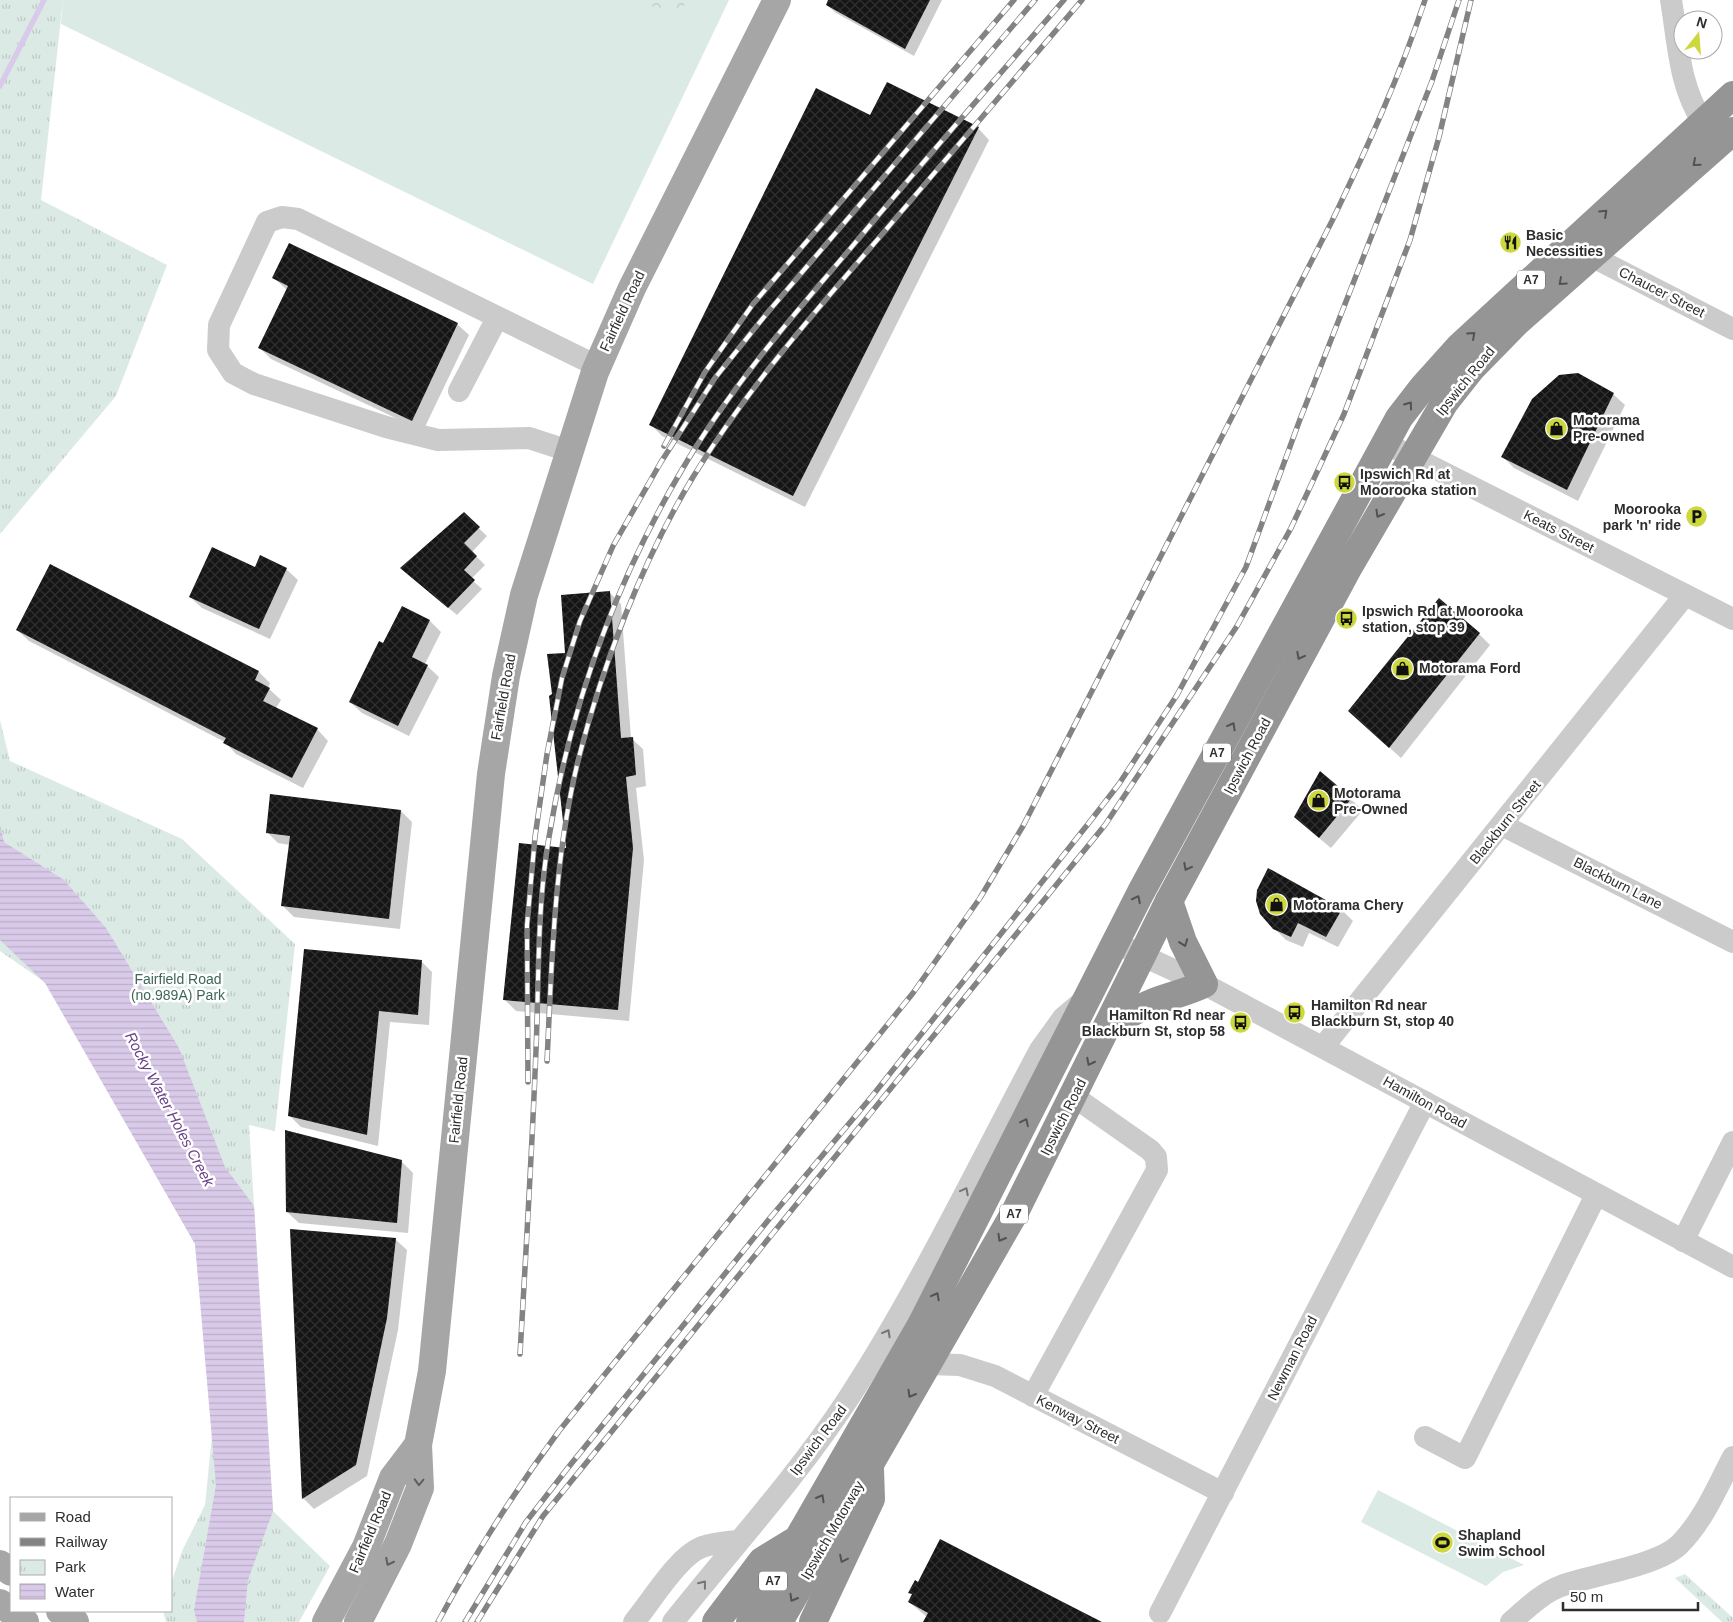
<svg xmlns="http://www.w3.org/2000/svg" width="1733" height="1622" font-family="Helvetica,sans-serif">
<style>
.grass{fill:#dceae5}
.forest{fill:url(#forest-crowns)}
.park{fill:url(#park-tufts)}
.water{fill:url(#water-rules)}
.shadow{fill:#0003}
.lines{fill:none;stroke-linecap:round;stroke-linejoin:round}
.stream{stroke:#dacae9;stroke-width:5.5}
.building{fill:url(#building-cross-hatch)}
.minor{stroke:#cbcbcb;stroke-width:22}
.major{stroke:#a6a6a6;stroke-width:28}
.highway{stroke:#959595;stroke-width:28}
.rail-casing{stroke:#838383;stroke-width:5.5}
.rail{stroke:#fff;stroke-width:4;stroke-dasharray:11;stroke-linecap:butt}
.oneway{stroke:#525252}
.oneway2{stroke:#757575}
.oneway3{stroke:#5e5e5e}
.labels{text-anchor:middle;dominant-baseline:central;stroke-width:5;stroke-linejoin:round;paint-order:stroke}
.shield{fill:#fff;stroke:#6d6d6d;stroke-width:1}
.shield-label{font-size:12px;font-weight:bold;fill:#2e2e2e}
.poi-label{font-size:14px;font-weight:bold;fill:#2e2e2e;stroke:#fff;text-anchor:start}
.street-label{font-size:14px;fill:#2e2e2e;stroke:#fff}
.park-label{font-size:14px;fill:#3e6659;stroke:#fff}
.water-label{font-size:15px;font-style:italic;fill:#694289;stroke:#fff}
</style>
<defs>
<pattern id="forest-crowns" width="20" height="18" patternUnits="userSpaceOnUse" patternTransform="scale(1.25)"><rect width="20" height="18" fill="#dceae5"/><path d="M2 6a3 3 0 1 1 6 0M12 15a3 3 0 1 1 6 0" fill="none" stroke="#bdc9c5"/></pattern>
<pattern id="park-tufts" width="24" height="20" patternUnits="userSpaceOnUse" patternTransform="scale(1.25)"><rect width="24" height="20" fill="#dceae5"/><path d="M3 7l-1-3M5 7V3M7 7l1-3M15 17l-1-3M17 17v-4M19 17l1-3" fill="none" stroke="#bdc9c5"/></pattern>
<pattern id="water-rules" width="6" height="5" patternUnits="userSpaceOnUse" patternTransform="scale(1.25)"><rect width="6" height="5" fill="#dacae9"/><path d="M0 2.5h6" fill="none" stroke="#bbaec8"/></pattern>
<pattern id="building-cross-hatch" width="8" height="8" patternUnits="userSpaceOnUse" patternTransform="scale(1.25)"><rect width="8" height="8" fill="#151515"/><path d="M0 0l8 8M0 8l8-8" fill="none" stroke="#2f2f2f"/></pattern>
</defs>
<rect width="100%" height="100%" fill="#fff"/>
<g class="grass">
<polygon points="63,0 729,0 593,284 61,24"/>
<polygon points="1378,1490 1524,1565 1503,1572 1486,1586 1361,1522"/>
</g>
<polygon class="forest" points="641,0 686,0 683,10 663,13"/>
<g class="park">
<polygon points="0,0 63,0 41,200 167,265 116,396 0,534"/>
<polygon points="0,720 10,761 182,839 295,944 275,1131 249,1125 273,1511 330,1566 299,1622 166,1622 163,1611 171,1611 171,1584 182,1551 205,1505 213,1425 195,1244 49,985 0,951"/>
<polygon points="1685,1574 1733,1618 1733,1622 1722,1622 1675,1578"/>
</g>
<polygon class="water" points="0,825 4,842 64,880 106,928 179,1048 225,1167 254,1206 273,1511 248,1580 244,1622 197,1622 194,1610 216,1485 195,1244 45,983 0,940"/>
<g class="shadow">
<polygon points="830,0 942,0 914,56 836,13 827,5"/>
<polygon points="870,116 978,128 989,140 805,507 662,436 651,425"/>
<polygon points="274,278 457,324 469,335 423,431 271,359 260,348 287,290"/>
<polygon points="1613,394 1625,405 1578,501 1514,468 1503,457"/>
<polygon points="464,514 487,536 472,552 485,565 471,579 482,589 457,615 410,576"/>
<polygon points="50,566 259,672 270,683 268,688 281,700 276,708 317,729 328,741 303,788 236,754 225,742 29,641 17,630"/>
<polygon points="255,568 286,569 298,580 270,639 202,608 190,597"/>
<polygon points="610,593 621,604 631,738 643,749 646,786 636,788 644,860 629,1021 516,1011 504,999 568,849 553,695 567,654"/>
<polygon points="430,621 441,632 425,664 439,677 409,736 362,713 350,702 384,645"/>
<polygon points="1479,634 1490,645 1401,758 1361,722"/>
<polygon points="1320,773 1363,810 1331,848 1307,828"/>
<polygon points="401,811 412,822 400,929 294,917 282,905 290,845 278,843 267,832"/>
<polygon points="1268,870 1342,910 1353,921 1338,947 1309,933 1303,947 1286,940 1274,928"/>
<polygon points="421,961 432,972 429,1025 390,1022 378,1146 301,1127 289,1115"/>
<polygon points="402,1162 413,1173 408,1233 299,1223 287,1212"/>
<polygon points="395,1239 407,1250 398,1330 367,1476 314,1509 303,1498"/>
<polygon points="910,1592 1099,1622 924,1622 927,1617 909,1602 913,1595"/>
</g>
<g class="lines">
<polyline class="stream" points="0,86 44,0"/>
</g>
<g class="building">
<polygon points="828,0 930,0 905,49 826,5"/>
<polygon points="887,82 979,127 793,496 649,425 816,88 870,115"/>
<polygon points="289,243 458,323 412,421 258,348 288,286 272,278"/>
<polygon points="1578,373 1614,393 1567,490 1501,457 1532,399 1559,375"/>
<polygon points="464,512 480,527 464,543 477,556 464,570 475,580 448,608 400,568"/>
<polygon points="212,547 255,567 260,555 287,568 259,629 189,597"/>
<polygon points="50,564 259,671 255,680 270,688 263,701 318,728 292,778 223,743 226,738 16,630"/>
<polygon points="610,591 621,738 633,737 636,775 626,777 633,848 618,1010 503,1000 519,843 566,848 549,696 552,694 547,654 565,653 561,595"/>
<polygon points="1439,598 1480,633 1389,748 1348,711"/>
<polygon points="402,606 430,620 412,657 428,665 398,726 349,702 379,641 383,643"/>
<polygon points="1320,771 1352,798 1319,838 1294,817"/>
<polygon points="270,794 401,810 389,919 281,906 290,836 266,833"/>
<polygon points="1268,868 1342,909 1326,937 1298,923 1291,937 1273,929 1260,914 1256,901 1257,890"/>
<polygon points="304,949 422,960 418,1015 379,1011 367,1135 288,1116"/>
<polygon points="285,1130 402,1160 397,1223 286,1212"/>
<polygon points="290,1229 396,1238 387,1318 356,1465 302,1499"/>
<polygon points="940,1539 1102,1622 923,1622 928,1613 908,1602 912,1594 908,1593 915,1580 918,1582"/>
</g>
<g class="lines">
<g class="minor">
<path d="M1671,0C1678,41 1679,87 1703,122"/>
<polyline points="1591,256 1733,329"/>
<polyline points="459,391 497,318"/>
<polyline points="1385,443 1733,619"/>
<polyline points="569,451 529,438 438,440 386,427 254,384 233,373 218,350 219,325 267,222 282,217 298,219 597,366"/>
<polyline points="1502,825 1733,942"/>
<polyline points="1115,943 1204,984 1733,1267"/>
<polyline points="1323,1047 1685,595"/>
<polyline points="1683,1241 1733,1142"/>
<polyline points="928,1364 960,1365 995,1376 1223,1493"/>
<polyline points="1033,1396 1157,1170 1156,1157 1150,1150 1073,1096"/>
<polyline points="1425,1437 1465,1458 1596,1195"/>
<polyline points="1160,1613 1425,1102"/>
<path d="M634,1622C651,1602 678,1556 702,1547C713,1543 726,1542 737,1541"/>
<path d="M673,1622C731,1549 795,1479 846,1402C918,1292 978,1166 1040,1050L1063,1018L1082,1002"/>
<path d="M1511,1622C1526,1609 1542,1593 1561,1586C1591,1575 1657,1566 1679,1545C1704,1520 1717,1487 1733,1457"/>
</g>
<g class="major">
<polyline points="0,1564 11,1572"/>
<polyline points="0,1603 25,1622"/>
<polyline points="60,1611 75,1622"/>
<polyline points="326,1622 366,1547 393,1478 418,1445"/>
<polyline points="358,1622 398,1544 420,1488 418,1445 432,1371 491,774 506,676 524,595 595,372 632,288 777,0"/>
</g>
<g class="highway">
<path d="M1107,1027C1121,1020 1135,1010 1149,1004C1167,996 1186,993 1204,984L1183,942L1169,901"/>
<polyline points="716,1622 762,1561 793,1542"/>
<polyline points="750,1622 921,1325 1141,892 1399,418 1423,387 1459,347 1733,95"/>
<polyline points="779,1622 1014,1214 1169,901 1347,570 1445,402 1471,369 1517,322 1733,131"/>
<polyline points="813,1622 871,1499 870,1469"/>
</g>
<defs>
<g id="rail">
<polyline points="664,446 705,372 753,304 1014,0"/>
<path d="M547,1061C552,960 554,859 578,761C602,666 642,561 693,477C746,390 812,315 878,239C946,159 1014,80 1082,0"/>
<polyline points="528,1082 527,925 535,837 547,754 562,678 580,621 613,546 661,462 715,378 768,312 1035,0"/>
<path d="M520,1354C526,1253 532,1151 536,1050C539,979 537,906 549,837C570,708 614,586 680,473C727,392 789,320 850,249C920,165 992,83 1064,0"/>
<path d="M438,1622C474,1555 514,1492 559,1431L913,993L980,898L1023,826L1332,221C1367,148 1400,76 1425,0"/>
<polyline points="465,1622 526,1522 567,1469 770,1218 873,1095 1088,824 1119,784 1177,695 1246,567 1299,422 1432,81 1459,0"/>
<polyline points="477,1622 543,1516 1105,825 1237,626 1291,528 1344,414 1410,240 1439,137 1471,0"/>
</g>
</defs>
<use href="#rail" class="rail-casing"/>
<use href="#rail" class="rail"/>
</g>
<defs><path id="oneway-chevron" d="M-2-3.5L2.5 0L-2 3.5" fill="none" stroke-width="1.6" stroke-linecap="round" stroke-linejoin="round" transform="scale(1.25)"/></defs>
<g class="oneway">
<use href="#oneway-chevron" transform="translate(1696 163) rotate(139)"/>
<use href="#oneway-chevron" transform="translate(1604 213) rotate(-43)"/>
<use href="#oneway-chevron" transform="translate(1562 282) rotate(138)"/>
<use href="#oneway-chevron" transform="translate(1472 335) rotate(-42)"/>
<use href="#oneway-chevron" transform="translate(1409 405) rotate(-54)"/>
<use href="#oneway-chevron" transform="translate(1379 514) rotate(120)"/>
<use href="#oneway-chevron" transform="translate(1300 656) rotate(118)"/>
<use href="#oneway-chevron" transform="translate(1232 726) rotate(-61)"/>
<use href="#oneway-chevron" transform="translate(1187 867) rotate(118)"/>
<use href="#oneway-chevron" transform="translate(1137 899) rotate(-63)"/>
<use href="#oneway-chevron" transform="translate(1184 943) rotate(70)"/>
<use href="#oneway-chevron" transform="translate(1090 1062) rotate(117)"/>
<use href="#oneway-chevron" transform="translate(1025 1122) rotate(-64)"/>
<use href="#oneway-chevron" transform="translate(1001 1238) rotate(120)"/>
<use href="#oneway-chevron" transform="translate(936 1296) rotate(-62)"/>
<use href="#oneway-chevron" transform="translate(911 1394) rotate(120)"/>
<use href="#oneway-chevron" transform="translate(821 1498) rotate(-60)"/>
<use href="#oneway-chevron" transform="translate(843 1559) rotate(116)"/>
<use href="#oneway-chevron" transform="translate(793 1598) rotate(120)"/>
</g>
<g class="oneway2">
<use href="#oneway-chevron" transform="translate(965 1191) rotate(-62)"/>
<use href="#oneway-chevron" transform="translate(887 1333) rotate(-61)"/>
<use href="#oneway-chevron" transform="translate(703 1584) rotate(-52)"/>
</g>
<g class="oneway3">
<use href="#oneway-chevron" transform="translate(419 1482) rotate(92)"/>
<use href="#oneway-chevron" transform="translate(389 1562) rotate(117)"/>
</g>
<defs>
<symbol id="restaurant-disc" viewBox="-11 -11 22 22"><circle r="9.5" fill="#ccd83d" stroke="#fff"/><path d="M-5-6h1v4h1v-4h1v4h1v-4h1v5L-1.5 .5V6h-2V.5L-5-1ZM5-6V6H3V1.5H1.5Q1.5-4 5-6Z" fill="#111"/></symbol>
<symbol id="shop-disc" viewBox="-11 -11 22 22"><circle r="9.5" fill="#ccd83d" stroke="#fff"/><path d="M-5-2.5h2.3a2.7 3.5 0 0 1 5.4 0H5L5.5 6h-11ZM-1.5-2.5h3a1.5 2.3 0 0 0-3 0Z" fill="#111"/></symbol>
<symbol id="bus-disc" viewBox="-11 -11 22 22"><circle r="9.5" fill="#ccd83d" stroke="#fff"/><path d="M-5-6H5V4H4V6H2V4H-2V6H-4V4H-5ZM-3.5-4V0h7V-4ZM-3.5 1.2v1.5H-2V1.2ZM2 1.2v1.5H3.5V1.2Z" fill="#111"/></symbol>
<symbol id="parking-disc" viewBox="-11 -11 22 22"><circle r="9.5" fill="#ccd83d" stroke="#fff"/><path d="M-3.5-5.5H1a3.5 3.5 0 0 1 0 7H-1V5.5H-3.5ZM-1-3.4V-.6H.8a1.4 1.4 0 0 0 0-2.8Z" fill="#111"/></symbol>
<symbol id="stadium-disc" viewBox="-11 -11 22 22"><circle r="9.5" fill="#ccd83d" stroke="#fff"/><path d="M0-5a6.5 5 0 1 0 0 10a6.5 5 0 1 0 0-10ZM-3.5-1.8h7v3.6h-7Z" fill="#111"/></symbol>
</defs>
<g fill-rule="evenodd">
<use href="#restaurant-disc" x="1498" y="230" width="25" height="25"/>
<use href="#shop-disc" x="1544" y="416" width="25" height="25"/>
<use href="#bus-disc" x="1332" y="470" width="25" height="25"/>
<use href="#parking-disc" x="1684" y="504" width="25" height="25"/>
<use href="#bus-disc" x="1334" y="606" width="25" height="25"/>
<use href="#shop-disc" x="1390" y="656" width="25" height="25"/>
<use href="#shop-disc" x="1306" y="788" width="25" height="25"/>
<use href="#shop-disc" x="1264" y="892" width="25" height="25"/>
<use href="#bus-disc" x="1282" y="1000" width="25" height="25"/>
<use href="#bus-disc" x="1228" y="1010" width="25" height="25"/>
<use href="#stadium-disc" x="1430" y="1530" width="25" height="25"/>
</g>
<g class="labels">
<g class="shield">
<rect x="1517" y="270.5" width="28" height="19" rx="4"/>
<rect x="1203" y="743.5" width="28" height="19" rx="4"/>
<rect x="1000" y="1204.5" width="28" height="19" rx="4"/>
<rect x="759" y="1571.5" width="28" height="19" rx="4"/>
</g>
<g class="shield-label">
<text x="1531" y="280">A7</text>
<text x="1217" y="753">A7</text>
<text x="1014" y="1214">A7</text>
<text x="773" y="1581">A7</text>
</g>
<g class="poi-label">
<text x="1526" y="235">Basic<tspan x="1526" dy="16">Necessities</tspan></text>
<text x="1573" y="420">Motorama<tspan x="1573" dy="16">Pre-owned</tspan></text>
<text x="1360" y="474">Ipswich Rd at<tspan x="1360" dy="16">Moorooka station</tspan></text>
<text x="1681" y="509" text-anchor="end">Moorooka<tspan x="1681" dy="16">park 'n' ride</tspan></text>
<text x="1362" y="611">Ipswich Rd at Moorooka<tspan x="1362" dy="16">station, stop 39</tspan></text>
<text x="1419" y="668">Motorama Ford</text>
<text x="1334" y="793">Motorama<tspan x="1334" dy="16">Pre-Owned</tspan></text>
<text x="1293" y="905">Motorama Chery</text>
<text x="1311" y="1005">Hamilton Rd near<tspan x="1311" dy="16">Blackburn St, stop 40</tspan></text>
<text x="1225" y="1015" text-anchor="end">Hamilton Rd near<tspan x="1225" dy="16">Blackburn St, stop 58</tspan></text>
<text x="1458" y="1535">Shapland<tspan x="1458" dy="16">Swim School</tspan></text>
</g>
<g class="street-label">
<text transform="translate(1662 292) rotate(27)">Chaucer Street</text>
<text transform="translate(622 311) rotate(-65)">Fairfield Road</text>
<text transform="translate(1465 381) rotate(-51)">Ipswich Road</text>
<text transform="translate(1559 531) rotate(27)">Keats Street</text>
<text transform="translate(503 697) rotate(-80)">Fairfield Road</text>
<text transform="translate(1247 756) rotate(-62)">Ipswich Road</text>
<text transform="translate(1505 822) rotate(-51)">Blackburn Street</text>
<text transform="translate(1618 883) rotate(27)">Blackburn Lane</text>
<text transform="translate(458 1100) rotate(-84)">Fairfield Road</text>
<text transform="translate(1425 1102) rotate(29)">Hamilton Road</text>
<text transform="translate(1063 1117) rotate(-63)">Ipswich Road</text>
<text transform="translate(1292 1358) rotate(-63)">Newman Road</text>
<text transform="translate(1078 1419) rotate(27)">Kenway Street</text>
<text transform="translate(818 1440) rotate(-53)">Ipswich Road</text>
<text transform="translate(832 1530) rotate(-60)">Ipswich Motorway</text>
<text transform="translate(370 1532) rotate(-67)">Fairfield Road</text>
</g>
<g class="park-label">
<text x="178" y="979">Fairfield Road<tspan x="178" dy="16">(no.989A) Park</tspan></text>
</g>
<g class="water-label">
<text transform="translate(170 1109) rotate(62)">Rocky Water Holes Creek</text>
</g>
</g>
<rect x="10" y="1497" width="162" height="115" fill="#ffffff" stroke="#ababab"/>
<rect x="20" y="1513" width="25" height="8" fill="#a6a6a6" stroke="#ababab"/>
<text x="55" y="1522" font-size="15" fill="#2e2e2e">Road</text>
<rect x="20" y="1538" width="25" height="8" fill="#838383" stroke="#ababab"/>
<text x="55" y="1547" font-size="15" fill="#2e2e2e">Railway</text>
<rect x="20" y="1560" width="25" height="15" fill="url(#park-tufts)" stroke="#ababab"/>
<text x="55" y="1572" font-size="15" fill="#2e2e2e">Park</text>
<rect x="20" y="1584" width="25" height="15" fill="url(#water-rules)" stroke="#ababab"/>
<text x="55" y="1597" font-size="15" fill="#2e2e2e">Water</text>
<g transform="translate(1698 35) rotate(17)"><circle r="24" fill="#ffffff" stroke="#ababab"/>
<path d="M0-4L9 19L0 12L-9 19Z" fill="#ccd83d"/>
<text y="-8" font-size="14" font-weight="bold" text-anchor="middle" fill="#2e2e2e">N</text>
</g>
<path d="M1563 1602v8h135v-8" fill="none" stroke="#2e2e2e" stroke-width="2.5"/>
<text x="1570" y="1602" font-size="15" fill="#2e2e2e" stroke="#ffffff" stroke-width="4" paint-order="stroke">50 m</text>
</svg>
